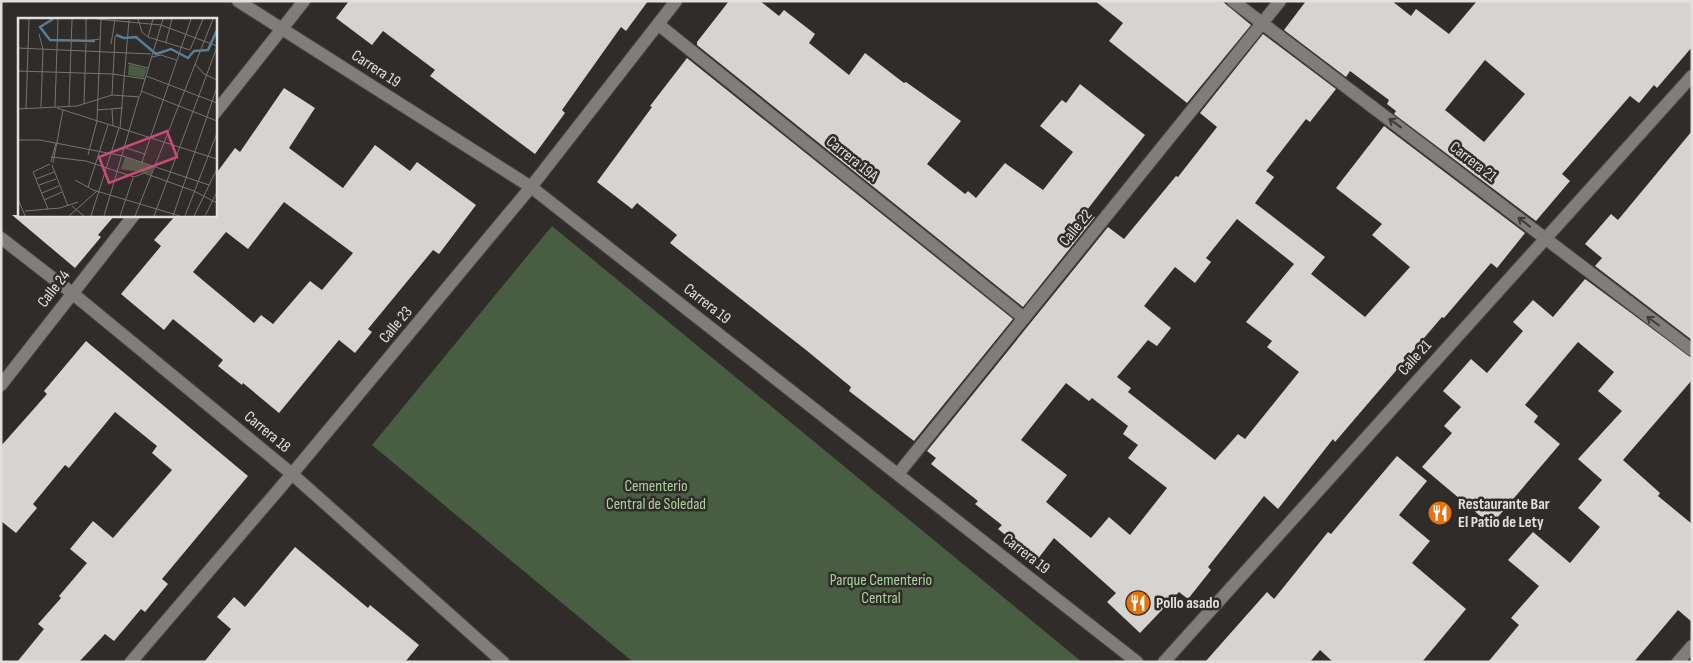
<svg xmlns="http://www.w3.org/2000/svg" width="1693" height="663" font-family="'Sofia Sans Condensed',sans-serif">
<style>
.green{fill:#495d42}
.building{fill:#d7d3d1;fill-rule:evenodd}
.lines{fill:none;stroke-linecap:round;stroke-linejoin:round}
.minor-casing{stroke:#4c4a48;stroke-width:14}
.tertiary-casing{stroke:#4c4a48;stroke-width:14}
.minor{stroke:#807d7b;stroke-width:12}
.tertiary{stroke:#807d7b;stroke-width:12}
.oneway{stroke:#3f3c3a}
.labels{text-anchor:middle;dominant-baseline:central;stroke-width:5;stroke-linejoin:round;paint-order:stroke}
.street-label{font-size:16px;fill:#e2e0de;stroke:#2f2c2a}
.park-label{font-size:16px;fill:#abd49c;stroke:#2f2c2a}
.poi-label{font-size:16px;font-weight:bold;fill:#e2e0de;stroke:#2f2c2a;text-anchor:start}
.inset-river{fill:none;stroke:#597e98;stroke-width:2.5}
.inset-road{fill:none;stroke:#777472;stroke-width:1}
.view{fill:#ca4a7c;fill-opacity:0.15;stroke:#ca4a7c;stroke-width:2.5}
.inset-edge{fill:none;stroke:#e2e0de;stroke-width:2.5}
</style>
<rect width="100%" height="100%" fill="#2f2c2a"/>
<polygon class="green" points="552,226 1082,662 633,662 372,445"/>
<g class="building">
<polygon points="349,1 648,1 626,31 621,27 562,110 565,113 535,154 430,76 435,70 383,31 372,45 336,18"/>
<polygon points="729,1 760,1 779,16 784,10 815,34 809,43 849,75 865,53 904,83 906,82 961,121 927,164 965,194 968,191 976,198 1005,163 1043,190 1073,152 1040,126 1060,102 1062,100 1066,103 1080,84 1145,135 1087,210 1095,217 1023,307 697,45 697,42"/>
<polygon points="1095,1 1222,1 1251,25 1187,103 1109,41 1123,23"/>
<path d="M1306,1H1392L1411,16L1416,9L1449,34L1477,1H1692V47L1657,88L1654,85L1639,103L1630,96L1562,174L1570,181L1536,221L1394,114L1396,111L1387,104L1389,100L1350,71L1346,77L1284,30ZM1485,60L1525,94L1484,142L1445,110Z"/>
<path d="M1263,34L1336,89L1310,122L1306,119L1266,171L1274,177L1255,203L1325,257L1311,274L1365,317L1410,267L1372,235L1382,224L1336,188L1384,126L1525,233L1497,268L1491,263L1444,318L1442,317L1335,442L1333,439L1278,509L1264,496L1208,567L1211,570L1188,599L1179,592L1140,633L1107,602L1116,593L1054,538L1037,560L998,529L1002,525L975,504L978,501L931,464L936,458L927,451L1108,227L1124,239L1176,176L1178,177L1217,127L1200,113ZM1237,219L1294,264L1246,322L1272,341L1267,347L1299,372L1245,439L1238,434L1215,460L1128,392L1131,388L1117,377L1148,340L1157,346L1171,328L1144,306L1175,267L1195,283L1211,262L1206,258ZM1066,383L1089,401L1092,398L1128,426L1123,434L1138,445L1128,458L1167,488L1130,535L1109,517L1091,538L1046,502L1067,475L1021,440Z"/>
<polygon points="687,58 1013,319 914,441 849,391 851,387 806,350 670,243 677,235 637,203 632,209 597,182 652,107 650,106"/>
<path d="M284,88L315,108L289,148L343,188L375,145L410,171L417,162L476,205L439,254L433,250L368,329L372,332L355,353L339,340L279,413L243,383L242,385L218,366L223,360L173,319L164,330L121,294L161,246L154,240L176,215H215V175L235,148L240,152ZM284,202L353,253L322,290L310,281L273,324L261,315L254,323L193,272L226,232L248,249Z"/>
<polygon points="1692,131 1692,340 1595,266 1602,258 1585,244 1611,214 1618,220"/>
<polygon points="12,215 115,215 98,235 101,237 75,268"/>
<polygon points="1585,279 1692,358 1692,380 1623,460 1660,493 1658,496 1692,524 1692,622 1678,610 1634,662 1488,662 1519,625 1511,618 1539,586 1508,560 1533,532 1570,563 1600,527 1578,508 1602,480 1578,459 1622,411 1598,391 1614,372 1578,342 1525,405 1538,416 1534,422 1560,444 1491,525 1422,467 1452,433 1444,426 1461,407 1443,391 1471,359 1487,373 1523,331 1513,322 1533,300 1553,317"/>
<polygon points="86,341 248,476 162,579 168,584 145,612 141,609 114,641 105,634 79,662 17,662 44,629 38,624 61,598 59,596 87,563 70,549 93,521 113,538 172,470 152,453 157,446 115,412 69,468 65,465 33,504 37,508 16,533 1,521 1,446 47,394 44,391"/>
<polygon points="1397,456 1427,481 1399,515 1430,541 1412,563 1466,609 1422,662 1333,662 1320,650 1310,662 1205,662 1267,592 1274,599 1328,532 1331,534"/>
<polygon points="295,547 368,608 370,605 419,645 405,662 204,662 231,629 217,617 234,597 245,607"/>
</g>
<g class="lines">
<defs>
<g id="minor">
<polyline points="1233,1 1692,350"/>
<polyline points="659,25 1024,318"/>
<polyline points="215,113 304,1"/>
<polyline points="1,238 72,293 292,474 503,662"/>
<polyline points="1,385 134,215"/>
<polyline points="898,474 1280,1"/>
<polyline points="131,662 292,474 531,187"/>
<polyline points="1164,662 1692,76"/>
<polyline points="1678,662 1692,646"/>
</g>
<g id="tertiary">
<polyline points="238,1 531,187 1137,662"/>
<polyline points="531,187 676,1"/>
</g>
</defs>
<use href="#minor" class="minor-casing"/>
<use href="#tertiary" class="tertiary-casing"/>
<use href="#minor" class="minor"/>
<use href="#tertiary" class="tertiary"/>
</g>
<defs><path id="oneway-shaft" d="M-6 0H5M1.5-3L5.5 0L1.5 3" fill="none" stroke-width="1.6" stroke-linecap="round" stroke-linejoin="round" transform="scale(1.25)"/></defs>
<g class="oneway">
<use href="#oneway-shaft" transform="translate(1395 123) rotate(-144)"/>
<use href="#oneway-shaft" transform="translate(1524 222) rotate(-142)"/>
<use href="#oneway-shaft" transform="translate(1653 321) rotate(-143)"/>
</g>
<defs>
<symbol id="restaurant-disc" viewBox="-11 -11 22 22"><circle r="9.5" fill="#e8710a" stroke="#2f2c2a"/><path d="M-5-6h1v4h1v-4h1v4h1v-4h1v5L-1.5 .5V6h-2V.5L-5-1ZM5-6V6H3V1.5H1.5Q1.5-4 5-6Z" fill="#fff"/></symbol>
</defs>
<g fill-rule="evenodd">
<use href="#restaurant-disc" x="1426" y="499" width="28" height="28"/>
<use href="#restaurant-disc" x="1124" y="589" width="28" height="28"/>
</g>
<g class="labels">
<g class="street-label">
<text transform="translate(376 69) rotate(33)">Carrera 19</text>
<text transform="translate(852 159) rotate(39)">Carrera 19A</text>
<text transform="translate(1473 162) rotate(38)">Carrera 21</text>
<text transform="translate(1076 228) rotate(-51)">Calle 22</text>
<text transform="translate(54 289) rotate(-52)">Calle 24</text>
<text transform="translate(707 304) rotate(38)">Carrera 19</text>
<text transform="translate(396 325) rotate(-50)">Calle 23</text>
<text transform="translate(1415 358) rotate(-48)">Calle 21</text>
<text transform="translate(267 432) rotate(40)">Carrera 18</text>
<text transform="translate(1026 554) rotate(38)">Carrera 19</text>
</g>
<g class="park-label">
<text x="656" y="486">Cementerio<tspan x="656" dy="18">Central de Soledad</tspan></text>
<text x="881" y="580">Parque Cementerio<tspan x="881" dy="18">Central</tspan></text>
</g>
<g class="poi-label">
<text x="1458" y="504">Restaurante Bar<tspan x="1458" dy="18">El Patio de Lety</tspan></text>
<text x="1156" y="603">Pollo asado</text>
</g>
</g>
<g transform="translate(18 18)">
<rect width="199" height="199" fill="#2f2c2a"/>
<path d="M111,46L129,51L126,60L110,57ZM107,139L136,149L133,156L103,151Z" fill="#495d42"/>
<path class="inset-river" d="M35,1L22,9L32,22L77,23M98,17L106,20L118,19L138,36L153,31L170,40L176,33L190,32L199,12"/>
<path class="inset-road" d="M68,1V23L82,21M79,1L143,7L199,28M120,1L124,14L130,19L172,32L185,1M21,16L25,31L23,89M130,19L135,1M148,24L154,1M93,26L97,2M0,30L133,36M134,39L143,37L158,42M110,45L130,50M177,46L186,56L199,62M0,53L95,56L127,61M128,58L199,85M123,73L199,103M94,77L97,18M122,78L145,1M66,86L68,25M51,88L54,1M37,89L40,1M39,90L199,141M0,91L59,88L94,77L122,79M8,91L11,1M94,91L95,108M79,92L105,90M102,110L111,2M0,122H22L105,138L191,167M108,130L127,136M70,137L79,103L83,1M33,139L68,143L116,159L126,155L176,173L199,185M33,144L38,125M124,144L173,1M35,145L45,92M34,147L50,188M18,161L36,154M57,162L75,172L162,198M21,167L38,161M70,169L90,107M24,175L41,168M0,181L7,198M26,182L44,174M54,188L66,198M30,191L15,154L32,146M7,193L42,190L60,184M51,198L79,173M73,198L101,110M86,198L121,79M102,198L115,160M117,198L195,1M136,198L199,29M155,198L199,69M167,198L199,115M176,198L199,151M187,198L199,174"/>
<path class="view" d="M149,113L159,139L91,165L81,139Z"/>
<rect width="199" height="199" class="inset-edge"/>
</g>
<rect width="1693" height="663" fill="none" stroke="#e2e0de" stroke-width="5"/>
</svg>
